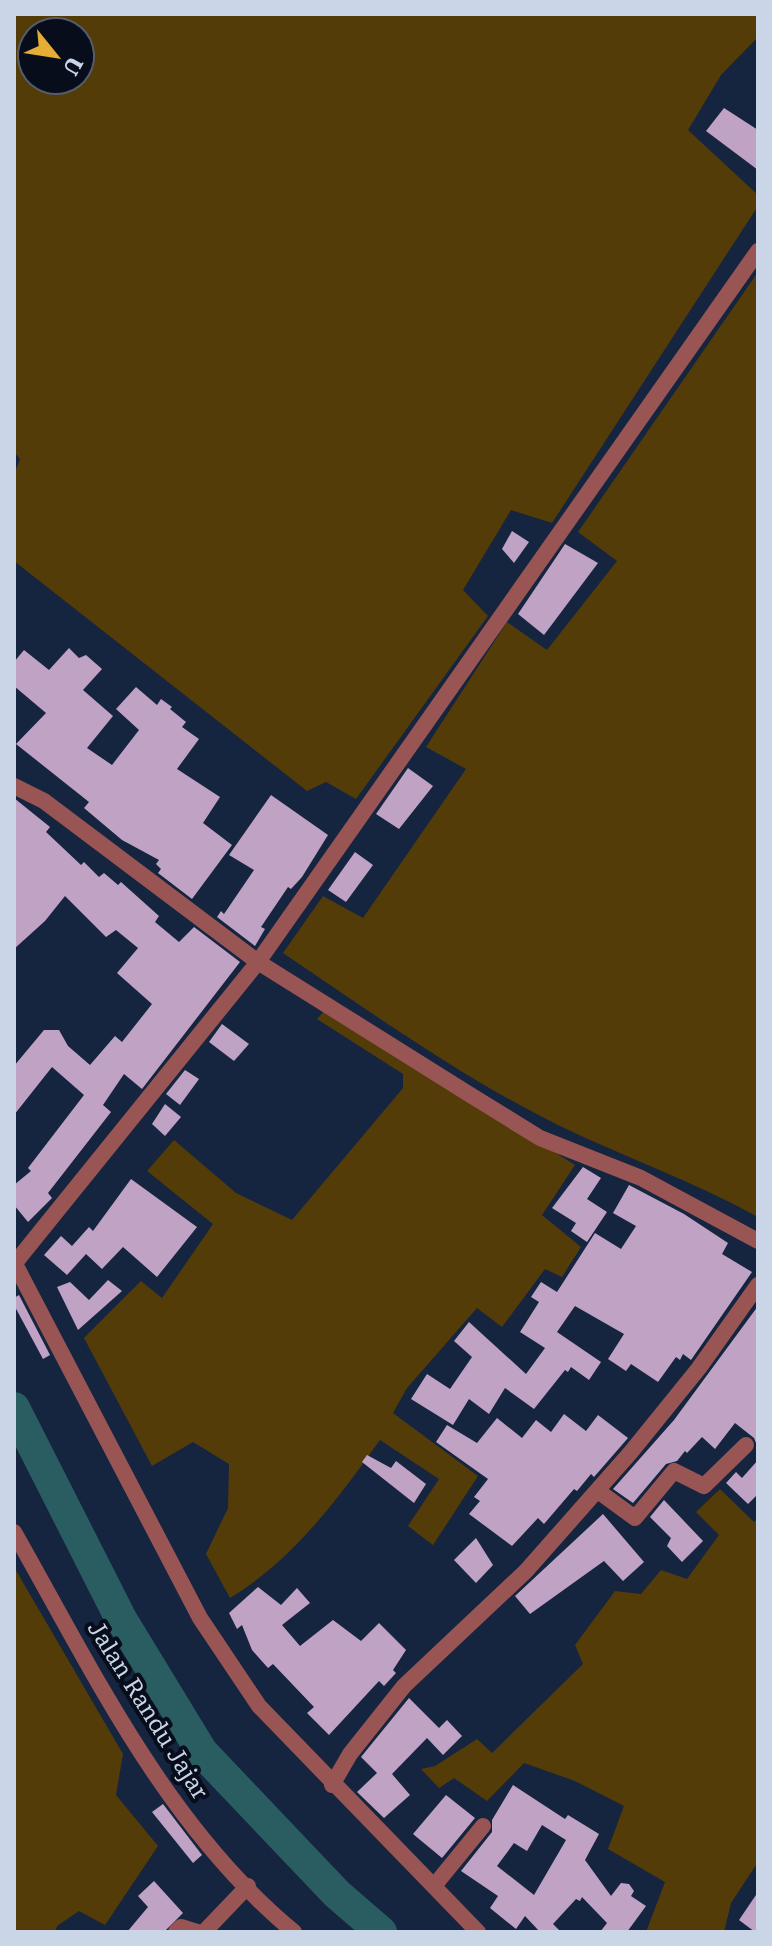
<svg xmlns="http://www.w3.org/2000/svg" width="772" height="1946" font-family="'Roboto Serif',serif">
<style>
.green{fill:#543c09;fill-rule:evenodd}
.lines{fill:none;stroke-linecap:round;stroke-linejoin:round}
.river{stroke:#2a5d61;stroke-width:32}
.building{fill:#c0a3c4;fill-rule:evenodd}
.street{stroke:#985554;stroke-width:16}
.labels{text-anchor:middle;dominant-baseline:central;stroke-width:8;stroke-linejoin:round;paint-order:stroke}
.street-label{font-size:24px;fill:#cad5e8;stroke:#070d1a}
</style>
<rect width="100%" height="100%" fill="#15243f"/>
<g class="green">
<path d="M14,14H758V37L721,75L688,130L758,195V206L552,523L511,510L463,590L488,616L356,799L326,782L307,791L14,561V474L20,459L14,452ZM32,32H80V80H32Z"/>
<path d="M758,272V1217C693,1181 624,1157 558,1125C461,1077 372,1013 283,953L323,896L363,918L466,769L426,747L507,622L547,650L617,561L578,532Z"/>
<path d="M327,1008L575,1165L542,1215L581,1247L562,1277L545,1269L502,1327L477,1308L407,1388L393,1413L478,1476L433,1545L408,1526L439,1479L380,1440C337,1500 294,1559 230,1598L206,1554L228,1508L229,1464L193,1442L152,1466L84,1338L141,1281L162,1298L213,1224L147,1171L174,1140L236,1193L292,1220L403,1088V1074L317,1019Z"/>
<polygon points="720,1489 754,1522 758,1518 758,1862 731,1903 724,1932 646,1932 665,1882 608,1849 624,1806 575,1781 524,1763 487,1801 454,1778 439,1788 421,1769 435,1766 477,1739 492,1753 583,1664 575,1645 615,1591 641,1594 661,1570 687,1579 719,1535 696,1512"/>
<polygon points="14,1567 123,1754 116,1795 158,1846 105,1925 79,1911 57,1926 55,1932 14,1932"/>
</g>
<g class="lines">
<polyline class="river" points="14,1408 121,1619 202,1752 337,1894 381,1932"/>
</g>
<g class="building">
<polygon points="724,108 758,130 758,170 706,131"/>
<polygon points="512,531 529,542 514,563 502,549"/>
<polygon points="565,544 598,563 544,635 518,614"/>
<polygon points="69,648 79,658 86,655 102,669 83,690 113,716 87,748 112,765 139,730 116,709 136,687 157,705 161,699 172,707 170,709 186,722 182,727 199,739 177,769 220,797 203,823 232,845 192,899 158,873 161,869 156,864 159,860 122,840 84,808 89,802 16,744 46,713 14,686 14,662 24,650 49,670"/>
<polygon points="408,768 433,786 399,829 376,814"/>
<polygon points="271,795 328,835 302,877 291,889 288,887 261,927 265,929 255,946 217,917 221,911 224,914 254,870 229,855"/>
<polygon points="14,798 50,827 46,832 81,865 84,862 99,877 104,873 118,885 121,882 159,916 155,922 179,942 194,927 240,962 142,1089 124,1074 103,1105 111,1112 48,1193 52,1198 28,1222 14,1205 14,1185 31,1171 28,1168 84,1095 52,1067 14,1115 14,1066 44,1030 59,1030 68,1046 90,1065 115,1036 122,1042 152,1004 117,973 138,948 116,930 106,937 65,896 45,921 14,949"/>
<polygon points="355,852 373,865 346,902 328,890"/>
<polygon points="222,1024 249,1044 234,1061 209,1042"/>
<polygon points="185,1070 199,1079 180,1105 166,1094"/>
<polygon points="165,1104 181,1117 165,1136 152,1124"/>
<polygon points="583,1167 601,1178 587,1199 607,1212 587,1242 571,1231 576,1223 552,1208"/>
<polygon points="131,1179 197,1227 157,1277 123,1247 102,1269 86,1254 67,1275 44,1255 61,1236 72,1246 89,1227 93,1231"/>
<polygon points="629,1185 684,1214 728,1243 722,1254 752,1272 691,1360 683,1354 680,1360 676,1357 658,1382 631,1364 626,1371 608,1359 624,1334 575,1306 557,1332 601,1362 589,1380 571,1367 568,1372 565,1370 534,1409 505,1388 489,1414 469,1399 453,1425 411,1399 427,1374 450,1389 472,1357 454,1341 469,1322 526,1374 545,1348 520,1332 539,1302 531,1297 541,1282 557,1292 595,1233 621,1249 636,1226 613,1213"/>
<polygon points="108,1280 122,1291 78,1330 57,1287 70,1282 89,1300"/>
<polygon points="19,1295 50,1355 43,1359 14,1305 14,1298"/>
<polygon points="758,1306 758,1448 754,1438 735,1423 715,1449 702,1437 687,1453 685,1451 677,1461 666,1464 633,1503 613,1489 674,1420"/>
<polygon points="564,1414 586,1431 598,1415 628,1438 594,1477 591,1474 577,1491 574,1489 544,1524 538,1518 512,1546 469,1514 480,1501 474,1497 488,1479 436,1442 447,1425 477,1443 497,1418 522,1438 536,1420 551,1432"/>
<polygon points="367,1455 391,1468 396,1461 426,1484 414,1503 362,1462"/>
<polygon points="758,1460 758,1494 748,1504 726,1483 736,1472 742,1478"/>
<polygon points="664,1500 703,1541 682,1562 667,1546 671,1538 650,1517"/>
<polygon points="603,1514 644,1562 623,1581 604,1561 530,1614 515,1596"/>
<polygon points="476,1538 493,1565 476,1583 454,1560"/>
<polygon points="258,1587 281,1605 297,1588 310,1603 282,1625 300,1646 333,1620 361,1641 379,1623 406,1650 393,1670 396,1673 384,1686 379,1681 329,1735 307,1713 314,1707 273,1664 268,1668 252,1650 242,1625 237,1629 229,1613"/>
<polygon points="409,1698 439,1728 447,1720 462,1736 443,1755 427,1738 392,1774 410,1795 384,1818 357,1792 377,1773 361,1757"/>
<path d="M513,1785L565,1819L568,1815L599,1834L585,1860L611,1896L621,1883L629,1884L634,1891L631,1896L646,1906L627,1932H600L607,1923L582,1897L580,1901L576,1899L553,1924L561,1932H540L525,1916L516,1929L490,1908L498,1896L461,1871L492,1832V1820ZM542,1825L566,1840L534,1895L497,1866L514,1843L527,1851Z"/>
<polygon points="446,1795 475,1818 442,1858 413,1834"/>
<polygon points="163,1804 202,1855 193,1863 152,1812"/>
<polygon points="154,1881 183,1913 164,1932 127,1932 148,1907 138,1896"/>
<polygon points="758,1892 758,1932 755,1932 739,1920"/>
</g>
<g class="lines">
<g class="street">
<polyline points="14,786 44,801 258,962 472,1096 540,1138 641,1178 758,1241"/>
<polyline points="14,1262 200,1618 259,1706 478,1932"/>
<polyline points="15,1263 258,962 758,251"/>
<polyline points="598,1491 635,1518 674,1471 704,1486 746,1445"/>
<path d="M14,1532C94,1673 167,1827 294,1932"/>
<polyline points="332,1785 350,1754 404,1686 526,1571 631,1452 699,1368 758,1285"/>
<polyline points="434,1886 483,1826"/>
<polyline points="176,1932 181,1927 197,1932"/>
<polyline points="204,1932 248,1886"/>
</g>
</g>
<g class="labels">
<g class="street-label">
<text transform="translate(148 1710) rotate(58)">Jalan Randu Jajar</text>
</g>
</g>
<rect width="772" height="1946" fill="none" stroke="#cad5e8" stroke-width="32"/>
<g transform="translate(56 56) rotate(120)"><circle r="38" fill="#070d1a" stroke="#555d6c" stroke-width="2"/>
<path d="M0-6L14 30L0 20L-14 30Z" fill="#e5ad35"/>
<text y="-12" font-size="22" font-weight="bold" text-anchor="middle" fill="#cad5e8">U</text>
</g>
</svg>
